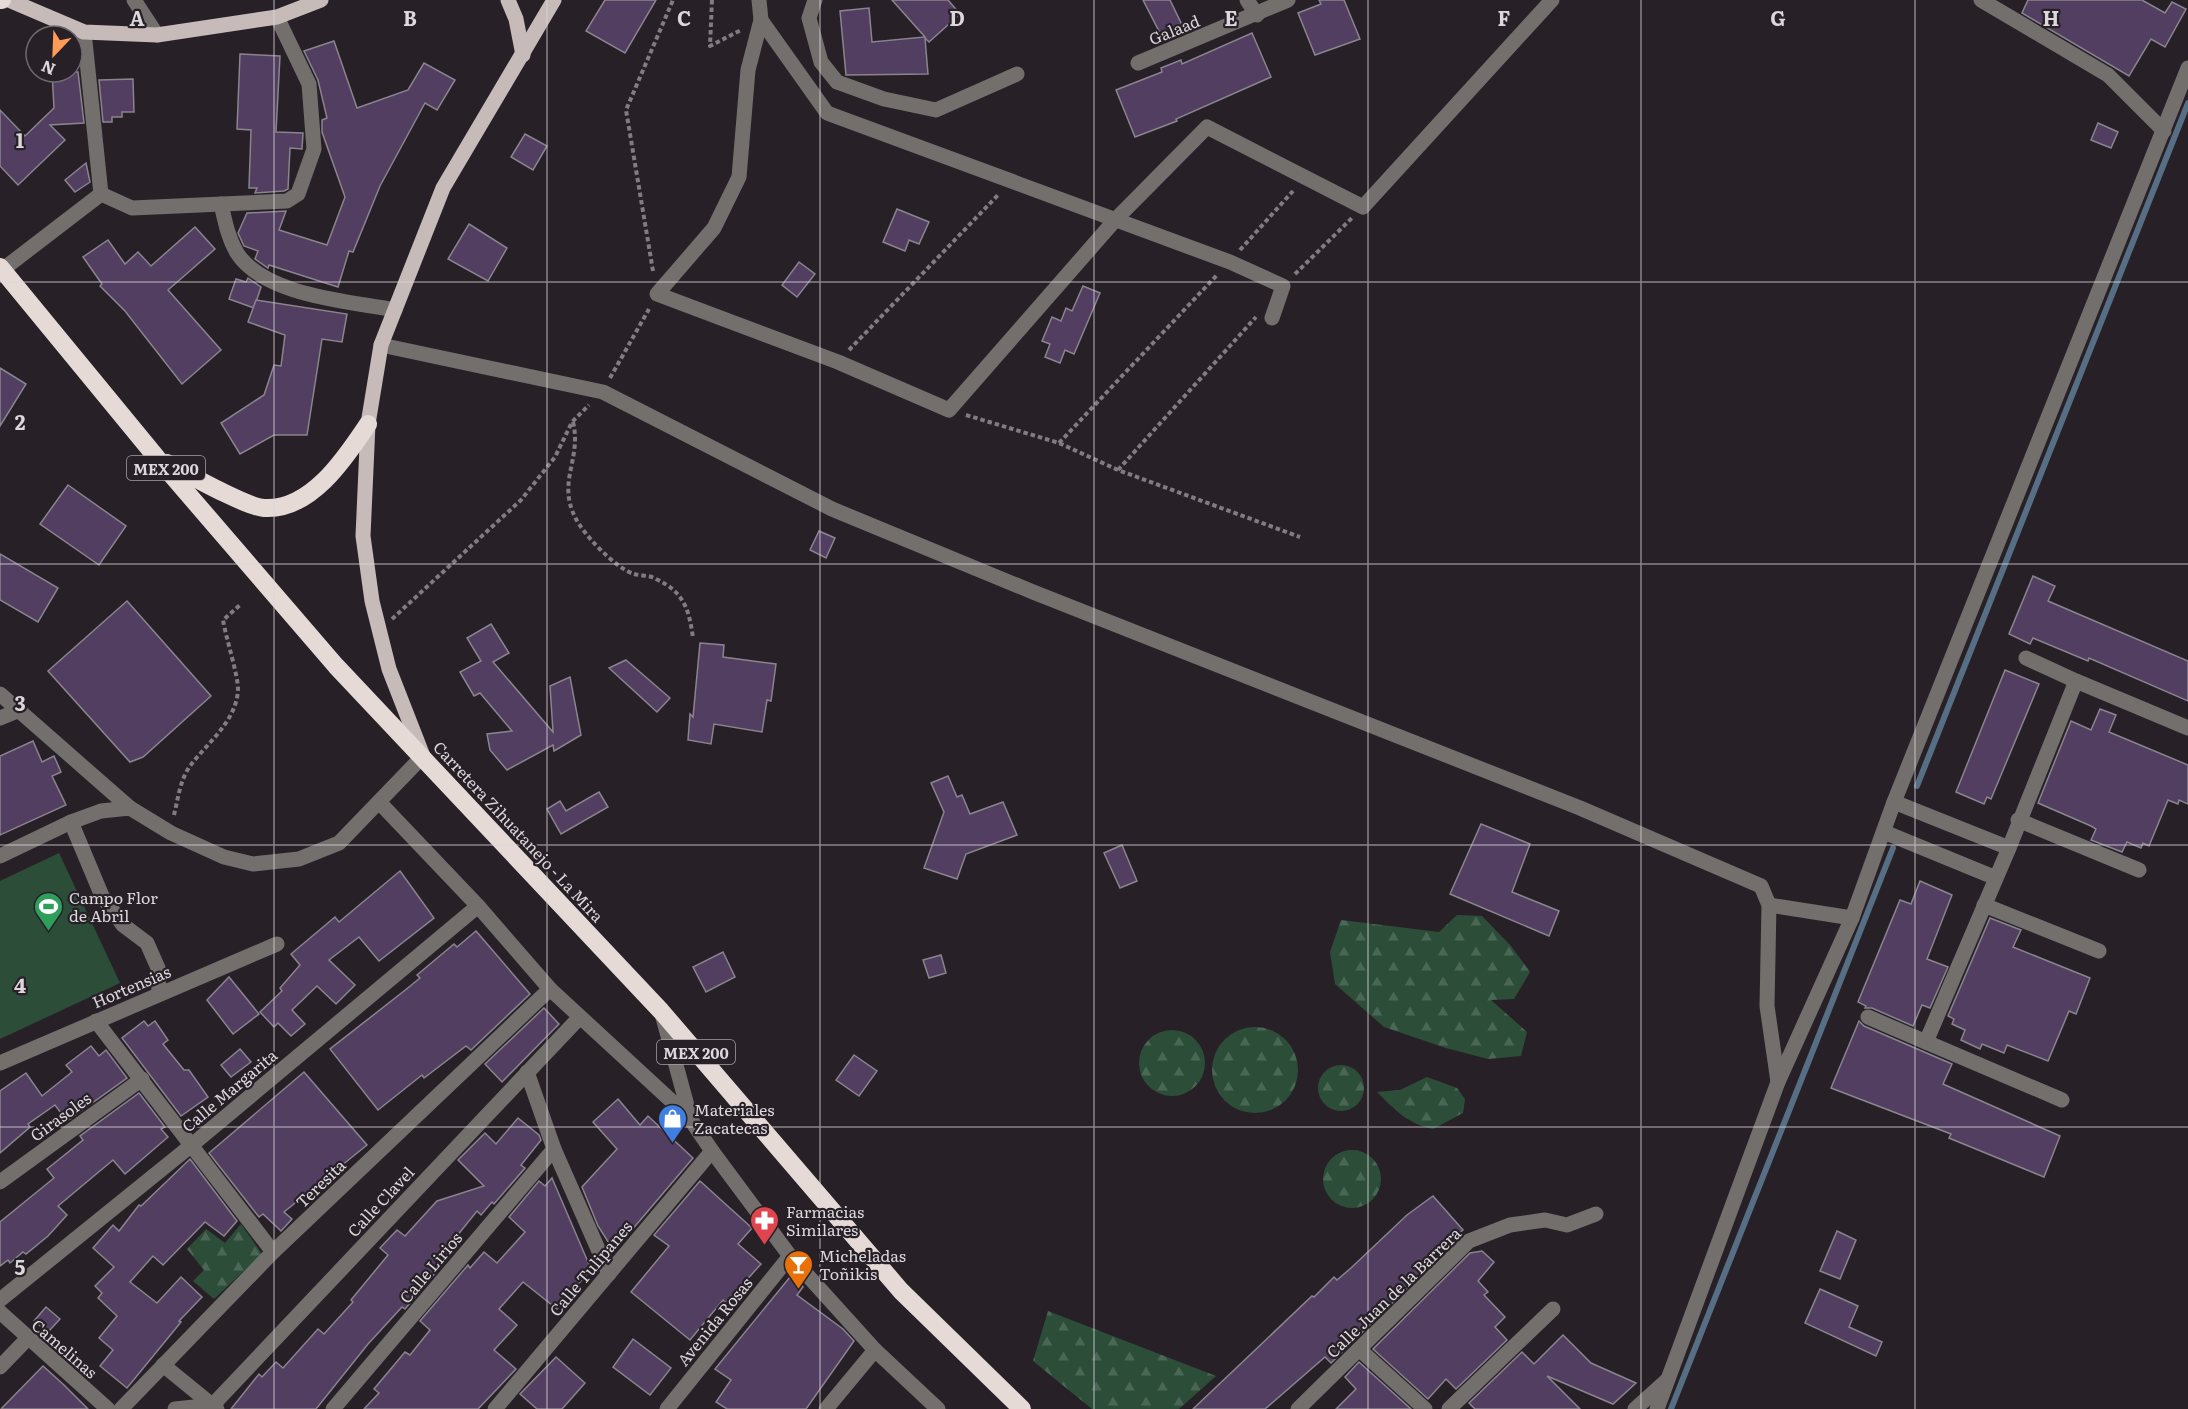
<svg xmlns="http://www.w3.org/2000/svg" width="2188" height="1409" font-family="Literata,serif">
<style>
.forest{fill:url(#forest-firs)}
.pitch{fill:#2c4e39}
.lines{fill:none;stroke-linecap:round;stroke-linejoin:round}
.stream{stroke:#576f84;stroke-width:6}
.building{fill:#523e61;stroke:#89848d;stroke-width:1.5}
.path{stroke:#817c81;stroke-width:4;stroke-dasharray:4.5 3;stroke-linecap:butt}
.minor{stroke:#736f6d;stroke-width:15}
.major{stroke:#c6bbb9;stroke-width:15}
.highway{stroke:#e6dad7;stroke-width:18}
.grid{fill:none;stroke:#dbd7db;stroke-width:1.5;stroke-opacity:0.55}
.labels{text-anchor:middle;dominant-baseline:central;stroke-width:4.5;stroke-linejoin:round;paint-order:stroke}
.shield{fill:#272127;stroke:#a5a0a5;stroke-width:1.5}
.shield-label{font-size:15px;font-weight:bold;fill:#dbd7db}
.street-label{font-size:16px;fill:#dbd7db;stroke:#272127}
.poi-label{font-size:16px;fill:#dbd7db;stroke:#272127;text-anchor:start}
.grid-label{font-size:20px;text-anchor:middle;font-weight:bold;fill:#dbd7db;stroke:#272127;stroke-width:4.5;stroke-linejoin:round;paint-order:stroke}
</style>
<defs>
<pattern id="forest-firs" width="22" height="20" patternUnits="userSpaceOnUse" patternTransform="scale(1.5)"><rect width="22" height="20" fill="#2c4e39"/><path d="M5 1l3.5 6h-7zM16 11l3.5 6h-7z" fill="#4a6755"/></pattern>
</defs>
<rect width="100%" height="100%" fill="#272127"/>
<g class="forest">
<polygon points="1457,915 1482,916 1511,946 1530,972 1514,999 1491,1000 1527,1032 1521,1056 1488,1059 1446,1048 1384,1027 1335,984 1330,952 1341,920 1439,932"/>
<circle cx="1255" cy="1070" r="43"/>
<circle cx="1172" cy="1063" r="33"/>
<circle cx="1341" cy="1088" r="23"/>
<path d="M1427,1077L1457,1088L1465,1099L1463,1113L1433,1129C1408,1124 1395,1110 1377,1092L1400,1090Z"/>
<circle cx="1352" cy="1179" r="29"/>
<polygon points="241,1224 262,1254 214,1299 193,1281 204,1270 187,1249 206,1229 225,1243"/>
<polygon points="1048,1311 1216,1376 1179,1409 1092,1409 1033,1361"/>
</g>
<polygon class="pitch" points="59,853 120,983 0,1039 0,881"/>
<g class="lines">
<g class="stream">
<polyline points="1917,786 2188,103"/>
<polyline points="1671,1409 1893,848"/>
</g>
</g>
<g class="building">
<polygon points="605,0 656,0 625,53 586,31"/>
<polygon points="892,0 948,0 960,14 929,42 925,38 928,74 846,75 840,11 869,8 872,42 925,37"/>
<polygon points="1143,0 1170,0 1182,25 1161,35"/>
<polygon points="1319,0 1344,0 1360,39 1315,55 1298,13 1321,4"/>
<polygon points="2028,0 2142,0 2165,13 2172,2 2186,9 2165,47 2151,39 2129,76 2022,13"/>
<polygon points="1252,33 1271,77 1176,119 1177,121 1135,137 1116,90 1162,72 1161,68 1181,60 1182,64"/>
<polygon points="334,41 357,108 408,90 424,63 455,80 437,110 425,103 380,186 353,252 349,251 338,287 269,265 268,268 255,259 258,251 244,246 238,233 247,213 286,211 279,230 327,245 345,197 322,132 322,120 327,118 318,80 304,51"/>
<polygon points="240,54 280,56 276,132 303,133 302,149 290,148 288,189 284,191 255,193 257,188 249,188 251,130 237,129"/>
<polygon points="52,72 78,72 84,123 50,125 65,140 18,185 0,166 0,110 25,136 54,108"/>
<polygon points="133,79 134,112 122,112 122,117 112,117 112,122 103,122 99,80"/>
<polygon points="2098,123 2118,132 2111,148 2091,140"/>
<polygon points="525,134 547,146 533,170 511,157"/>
<polygon points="86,163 90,182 75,192 65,180"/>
<polygon points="897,209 929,222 919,244 909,240 905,251 883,242"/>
<polygon points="469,224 507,248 488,281 448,259"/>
<polygon points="195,227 215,249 168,290 221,350 182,384 125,311 100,286 102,284 83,257 108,240 125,264 138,252 151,266"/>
<polygon points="799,262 815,274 797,297 782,285"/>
<polygon points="248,278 261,287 254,308 229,299 236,279 246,282"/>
<polygon points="1083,286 1100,293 1074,354 1065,350 1060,363 1045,357 1050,344 1042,341 1052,317 1061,321 1066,308 1072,311"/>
<polygon points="256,300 347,314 342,342 322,339 307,435 274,435 240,454 221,423 264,395 274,365 281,366 285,335 248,322"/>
<polygon points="0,368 26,384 0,426"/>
<polygon points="68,485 126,526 99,565 40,524"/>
<polygon points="819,531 835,538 826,558 810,550"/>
<polygon points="0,554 58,588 38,622 0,600"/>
<polygon points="2033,576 2055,586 2048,601 2188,661 2188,701 2089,658 2088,661 2033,638 2030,644 2009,634"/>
<polygon points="127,601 211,696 143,757 130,762 48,671"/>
<polygon points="491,624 509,653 493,662 553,732 550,686 570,677 581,735 554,751 553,745 507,770 490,750 487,734 512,731 480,693 474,696 460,672 481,661 467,638"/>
<polygon points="700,643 724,645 723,657 776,664 771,701 767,700 762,732 714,724 711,744 688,740 690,714 693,717"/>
<polygon points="626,660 670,698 657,712 609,668"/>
<polygon points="2005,670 2039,684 1991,799 1987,797 1984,804 1956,792"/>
<polygon points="2100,709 2116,715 2109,732 2188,765 2188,804 2179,800 2178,804 2168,800 2149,846 2143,843 2141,848 2127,842 2122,852 2091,840 2096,829 2091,826 2038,803 2071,721 2091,730"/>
<polygon points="33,741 42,762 54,756 61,772 52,776 66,805 0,835 0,756"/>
<polygon points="948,776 957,797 962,795 970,814 1003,802 1017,835 966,854 957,879 924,868 944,812 931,783"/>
<polygon points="599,792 608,807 561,834 547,809 560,801 566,811"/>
<polygon points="1481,824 1530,844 1512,892 1559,911 1549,936 1450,894"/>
<polygon points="1122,845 1137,881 1120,888 1104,853"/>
<polygon points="400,871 434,918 379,961 359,937 329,960 355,985 336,1004 317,986 292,1010 305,1024 291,1036 278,1023 274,1027 260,1012 282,991 280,988 300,965 291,954 335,917 339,922"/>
<polygon points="1920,881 1952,895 1927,959 1948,967 1930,1008 1922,1005 1913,1026 1872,1008 1865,1008 1866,1006 1858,1002 1900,900 1911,904"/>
<polygon points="1990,918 2021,930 2013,947 2090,978 2076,1014 2069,1011 2048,1061 2007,1045 2004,1053 1982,1044 1980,1049 1961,1040 1965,1030 1952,1024 1954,1019 1948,1016"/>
<polygon points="476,931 530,994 471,1050 466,1046 424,1078 422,1075 378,1110 330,1049 404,991 420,978 417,975 454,944 457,947"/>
<polygon points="723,952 735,977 706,992 693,967"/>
<polygon points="941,955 946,973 929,978 923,960"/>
<polygon points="229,977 259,1014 233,1034 207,1000"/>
<polygon points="544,1008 559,1024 502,1082 485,1064"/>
<polygon points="144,1021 148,1026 155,1021 168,1040 163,1044 184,1070 189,1070 208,1097 181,1116 122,1038"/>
<polygon points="1859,1021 1864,1026 1952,1064 1943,1084 2060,1136 2044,1177 1949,1138 1951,1134 1831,1088"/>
<polygon points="91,1046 99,1056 106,1050 127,1078 67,1121 55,1105 28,1124 30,1127 0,1153 0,1091 26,1073 42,1096 72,1072 66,1065"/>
<polygon points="240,1049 251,1062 231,1077 221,1065"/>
<polygon points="854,1055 877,1071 859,1096 836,1080"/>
<polygon points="304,1072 367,1145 284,1212 292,1219 281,1231 263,1214 259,1217 209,1153"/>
<polygon points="139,1093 165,1127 161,1129 168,1137 125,1174 113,1160 58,1206 67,1215 48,1236 26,1254 23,1252 10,1263 8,1260 0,1266 0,1222 54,1178 47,1169 83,1140 80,1136"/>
<polygon points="618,1099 640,1125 648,1116 693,1158 614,1251 598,1226 582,1187 617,1149 593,1122"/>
<polygon points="518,1118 539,1135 541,1140 521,1165 525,1168 494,1204 492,1202 481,1215 477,1211 448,1247 453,1252 405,1309 402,1307 368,1344 316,1409 231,1409 259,1374 262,1377 276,1362 283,1368 318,1329 324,1334 353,1302 351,1300 388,1255 380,1248 397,1230 405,1236 437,1201 484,1186 458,1160 485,1133 496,1144"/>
<polygon points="190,1159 237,1221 224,1236 205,1222 163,1265 153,1256 130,1282 157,1303 181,1277 202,1297 179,1321 181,1322 127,1388 100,1366 113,1350 99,1338 117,1316 98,1298 102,1293 95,1286 114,1267 93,1248 113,1225 119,1231 139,1205 141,1206"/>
<polygon points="552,1178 591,1269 557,1309 523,1282 499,1309 517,1325 494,1350 516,1369 478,1409 364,1409 379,1393 374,1389 405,1352 410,1355 430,1330 420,1321 468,1265 470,1268 484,1252 497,1263 525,1232 509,1217 539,1181 545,1186"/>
<polygon points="700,1181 752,1228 738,1244 761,1264 726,1303 723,1300 690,1340 631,1292 669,1246 654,1235"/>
<polygon points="1433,1196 1463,1230 1424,1264 1434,1262 1331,1363 1325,1357 1265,1409 1193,1409 1312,1296 1314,1297 1334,1277 1337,1280 1351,1268 1407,1215"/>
<polygon points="1837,1231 1856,1240 1840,1279 1820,1271"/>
<polygon points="1482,1251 1494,1262 1478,1281 1488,1292 1484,1295 1505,1317 1495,1327 1507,1340 1456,1389 1446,1379 1428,1399 1373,1349 1470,1253"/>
<polygon points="790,1277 803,1287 797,1295 843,1329 854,1341 806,1409 727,1409 716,1402 731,1380 715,1369"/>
<polygon points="1820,1289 1858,1306 1849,1327 1882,1342 1876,1356 1805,1323"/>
<polygon points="46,1307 60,1319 48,1332 34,1321"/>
<polygon points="1563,1335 1591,1363 1636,1383 1613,1404 1547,1376 1580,1409 1475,1409 1469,1403 1522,1352 1534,1364"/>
<polygon points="633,1339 671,1368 650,1395 613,1367"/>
<polygon points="556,1357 585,1383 562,1409 537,1409 520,1394"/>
<polygon points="1359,1362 1411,1409 1336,1409 1356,1389 1345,1377"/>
<polygon points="43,1366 64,1385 88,1409 1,1409"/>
</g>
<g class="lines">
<g class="path">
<polyline points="712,0 710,46 741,30"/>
<polyline points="1240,250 1293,191"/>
<polyline points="653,271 626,110 673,0"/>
<polyline points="1295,274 1352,218"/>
<polyline points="849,350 998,195"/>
<polyline points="610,378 649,309"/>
<polyline points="966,415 1059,443 1118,470 1300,537"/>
<path d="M573,422C582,459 557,481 575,517C583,534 615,568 634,574C641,576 650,575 656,579C684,592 689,609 693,638"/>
<polyline points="1059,443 1217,275"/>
<polyline points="1118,470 1256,317"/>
<polyline points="392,619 521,500 555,457 572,422 589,405"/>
<path d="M174,815C178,799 180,780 190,766C207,743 237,721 238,689C238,675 226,638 223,620L240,605"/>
</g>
<g class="minor">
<polyline points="134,0 157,35"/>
<polyline points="759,0 761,20 827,113 1230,262 1283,286 1272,318"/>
<polyline points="815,0 809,18 821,62 837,82 884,99 936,110 1017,74"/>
<polyline points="1247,0 1257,15"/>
<polyline points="1981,0 2108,75 2164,131"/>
<polyline points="761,20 748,70 739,177 714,228 657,294 838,362 949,410 1116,219 1207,127 1363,207 1552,0"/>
<polyline points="84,32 101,194"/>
<polyline points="1138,63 1288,0"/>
<path d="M221,204C225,221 228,238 237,253C265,296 348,301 395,310"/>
<polyline points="2,270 101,194 132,208 287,201 298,194 314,149 309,84 277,17"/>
<polyline points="381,345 603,392 832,509 1033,592 1580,808 1761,886 1769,905 1767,1006 1778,1082"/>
<polyline points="2026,658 2076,681"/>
<polyline points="0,694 130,808"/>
<polyline points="0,718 17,711"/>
<polyline points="1894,802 2009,848"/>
<polyline points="380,803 478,906 550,989 691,1119"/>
<polyline points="2018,820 2139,870"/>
<polyline points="71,822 102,896 123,925 147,943 158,968 159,994"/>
<polyline points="1884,832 1996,878"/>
<polyline points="0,856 71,822 101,811 130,808 171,833 224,857 253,864 299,859 339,843 423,756"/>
<polyline points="1769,905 1852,918"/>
<polyline points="1984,905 2099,951"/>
<polyline points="662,1014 691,1120 712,1151 790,1256 875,1350 938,1409"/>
<polyline points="1868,1017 1926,1042"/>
<polyline points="96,1021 273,1252"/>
<polyline points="0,1063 277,944"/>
<polyline points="527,1072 554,1149 609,1274"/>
<polyline points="2062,1100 1926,1042 2009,848 2076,681 2188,728"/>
<polyline points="0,1182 142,1079"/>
<polyline points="0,1300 193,1144 478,906"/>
<polyline points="0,1312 108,1409"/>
<polyline points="1359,1349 1425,1409"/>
<polyline points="163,1365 217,1409"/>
<polyline points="0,1367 27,1339"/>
<polyline points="121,1409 273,1252 550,989"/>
<polyline points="175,1409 213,1405"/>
<polyline points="209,1409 579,1018"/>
<polyline points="333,1409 554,1149"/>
<polyline points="495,1409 712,1151"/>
<polyline points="667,1409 790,1256"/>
<polyline points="826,1409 875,1350"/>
<polyline points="1298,1409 1469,1241 1510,1225 1545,1220 1567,1225 1596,1214"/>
<polyline points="1449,1409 1553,1309"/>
<polyline points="1635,1409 1666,1381"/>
<polyline points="1657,1409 1778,1082 1852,918 1894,802 2188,68"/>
</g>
<g class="major">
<polyline points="9,0 84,32 157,35 277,17 321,0"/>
<polyline points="508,0 516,19 523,55"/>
<polyline points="423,756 389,669 372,601 363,536 368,424 381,345 443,188 554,0"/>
</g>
<g class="highway">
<polyline points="0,0 2,0"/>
<polyline points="0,267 157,458 336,666 661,1011 901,1291 1022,1409"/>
<path d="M167,463C186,473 246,507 264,508C311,511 346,457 368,424"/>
</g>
</g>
<path class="grid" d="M274,0V1409M547,0V1409M820,0V1409M1094,0V1409M1368,0V1409M1641,0V1409M1915,0V1409M0,282H2188M0,564H2188M0,845H2188M0,1127H2188"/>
<defs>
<symbol id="stadium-pin" viewBox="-11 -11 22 30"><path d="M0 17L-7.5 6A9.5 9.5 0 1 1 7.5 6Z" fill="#2e9e5b" stroke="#272127"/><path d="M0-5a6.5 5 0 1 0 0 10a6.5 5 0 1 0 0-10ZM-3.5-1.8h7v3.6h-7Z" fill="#fff"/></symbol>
<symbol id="shop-pin" viewBox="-11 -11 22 30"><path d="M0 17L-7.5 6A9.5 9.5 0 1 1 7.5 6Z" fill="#3f7fe0" stroke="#272127"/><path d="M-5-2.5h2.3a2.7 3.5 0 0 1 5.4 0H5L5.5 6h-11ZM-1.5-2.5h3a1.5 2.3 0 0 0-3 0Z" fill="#fff"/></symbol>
<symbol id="pharmacy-pin" viewBox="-11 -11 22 30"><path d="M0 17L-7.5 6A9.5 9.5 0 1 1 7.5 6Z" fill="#e0444e" stroke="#272127"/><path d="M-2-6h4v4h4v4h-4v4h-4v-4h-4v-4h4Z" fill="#fff"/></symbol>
<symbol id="bar-pin" viewBox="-11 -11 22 30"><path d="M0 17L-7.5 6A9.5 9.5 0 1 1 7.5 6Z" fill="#e8710a" stroke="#272127"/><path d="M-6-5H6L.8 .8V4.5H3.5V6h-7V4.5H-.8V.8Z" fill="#fff"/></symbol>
</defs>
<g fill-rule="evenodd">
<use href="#stadium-pin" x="32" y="890" width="33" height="45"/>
<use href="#shop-pin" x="656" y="1102" width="33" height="45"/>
<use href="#pharmacy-pin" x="748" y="1204" width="33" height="45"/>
<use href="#bar-pin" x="782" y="1248" width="33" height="45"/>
</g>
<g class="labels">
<g class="shield">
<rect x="127" y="456" width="78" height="24" rx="4.5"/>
<rect x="657" y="1040" width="78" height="24" rx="4.5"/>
</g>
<g class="shield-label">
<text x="166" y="468">MEX 200</text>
<text x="696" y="1052">MEX 200</text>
</g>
<g class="street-label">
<text transform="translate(1174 29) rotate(-22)">Galaad</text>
<text transform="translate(519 831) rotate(47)">Carretera Zihuatanejo - La Mira</text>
<text transform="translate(131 986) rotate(-23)">Hortensias</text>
<text transform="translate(229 1090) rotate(-40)">Calle Margarita</text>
<text transform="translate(60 1116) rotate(-36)">Girasoles</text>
<text transform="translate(320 1183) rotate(-44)">Teresita</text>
<text transform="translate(380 1201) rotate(-47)">Calle Clavel</text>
<text transform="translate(430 1267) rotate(-50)">Calle Lirios</text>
<text transform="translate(590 1268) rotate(-50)">Calle Tulipanes</text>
<text transform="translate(1393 1292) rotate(-44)">Calle Juan de la Barrera</text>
<text transform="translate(714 1321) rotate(-51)">Avenida Rosas</text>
<text transform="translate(65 1348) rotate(41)">Camelinas</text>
</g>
<g class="poi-label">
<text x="69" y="897">Campo Flor<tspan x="69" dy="18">de Abril</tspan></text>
<text x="694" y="1109">Materiales<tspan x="694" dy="18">Zacatecas</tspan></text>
<text x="786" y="1211">Farmacias<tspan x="786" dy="18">Similares</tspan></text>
<text x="819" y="1255">Micheladas<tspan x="819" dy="18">Toñikis</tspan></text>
</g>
</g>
<g class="grid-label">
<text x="137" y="26">A</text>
<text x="410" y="26">B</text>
<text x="684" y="26">C</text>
<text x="957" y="26">D</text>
<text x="1231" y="26">E</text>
<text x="1504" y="26">F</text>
<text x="1778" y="26">G</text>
<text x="2051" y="26">H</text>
<text x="20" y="148">1</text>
<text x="20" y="430">2</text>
<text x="20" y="711">3</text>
<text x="20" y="993">4</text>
<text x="20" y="1275">5</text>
</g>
<g transform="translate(54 54) rotate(203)"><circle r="28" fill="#272127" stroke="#6f6a6f" stroke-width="1.5"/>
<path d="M0-4.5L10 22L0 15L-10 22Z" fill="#fe9c58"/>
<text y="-9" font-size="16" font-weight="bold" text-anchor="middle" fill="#dbd7db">N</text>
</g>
</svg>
